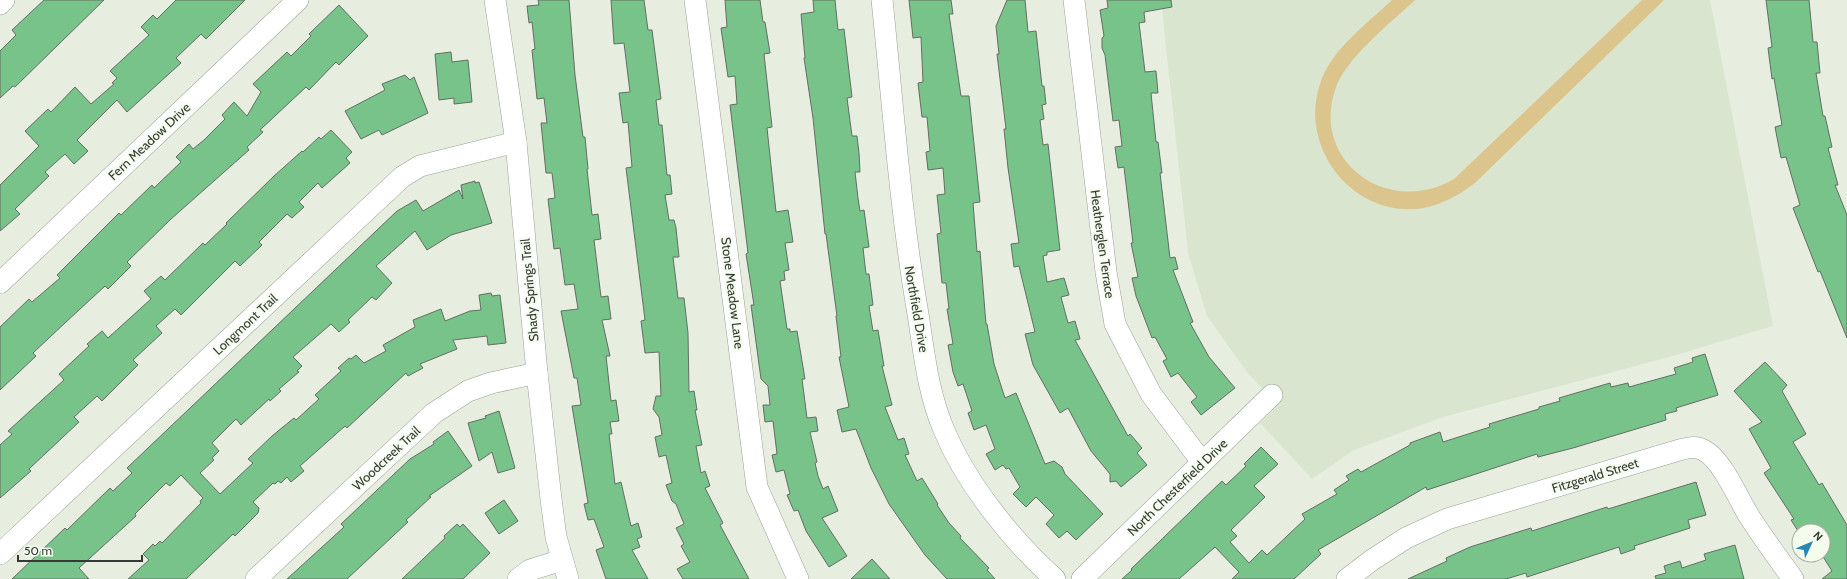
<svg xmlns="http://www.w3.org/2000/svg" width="1847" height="579" font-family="Cabin,sans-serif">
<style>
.built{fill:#dae5d0}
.green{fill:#dcc58d}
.building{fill:#78c389;stroke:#626e64}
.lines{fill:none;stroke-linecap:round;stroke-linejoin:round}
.minor-casing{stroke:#9aa194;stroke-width:22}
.minor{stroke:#fff;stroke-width:21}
.labels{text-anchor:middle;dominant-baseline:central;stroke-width:4;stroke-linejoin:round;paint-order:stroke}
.street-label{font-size:13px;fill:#363833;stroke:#f4fced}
</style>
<rect width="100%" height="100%" fill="#e7eee0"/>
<polygon class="built" points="1161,0 1710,0 1773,326 1666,358 1443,417 1354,450 1312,479 1260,423 1279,405 1249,375 1207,316 1188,253"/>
<path class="green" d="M1392,0H1415C1391,23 1345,58 1335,90C1311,163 1390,217 1454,179L1642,0H1664L1475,183C1459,195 1443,204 1424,208C1355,220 1298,149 1320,84C1331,49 1367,24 1392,0Z"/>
<g class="building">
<polygon points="44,0 104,0 15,87 13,86 0,98 0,51 16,35 12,30"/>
<polygon points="176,0 245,0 206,39 201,34 176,58 181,63 127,112 117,100 77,140 88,151 74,164 65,154 45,172 49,176 15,209 20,214 0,231 0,185 39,146 25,131 48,109 51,112 75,87 91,104 114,84 112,83 117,78 110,71 149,35 141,27 153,15 157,19"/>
<polygon points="538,0 569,0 575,75 583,137 585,137 588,169 587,169 592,215 598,214 601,239 594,240 601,297 608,296 611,319 602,320 610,356 606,356 611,401 616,400 619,421 610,422 612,434 609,434 615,484 621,482 631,526 638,523 642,537 637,539 640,547 632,550 648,579 606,579 596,550 604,547 594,519 588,520 584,504 588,503 572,406 581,405 577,378 574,378 561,311 578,309 574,284 565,285 560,248 554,249 548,199 555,198 552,173 546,173 541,123 547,123 544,98 537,99 532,50 535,49 532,22 529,23 527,6 539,5"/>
<polygon points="611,0 644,0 648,30 652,30 661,99 656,100 659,125 662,125 667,175 670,175 672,194 665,195 669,220 674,220 676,228 679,257 673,257 678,298 684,298 688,333 689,392 694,391 697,410 695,410 702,445 696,446 701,473 705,471 710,486 705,488 723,523 720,525 749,579 683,579 677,569 690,562 681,546 684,544 676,528 684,524 676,504 672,501 666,485 672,483 666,455 659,457 655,437 662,435 659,417 653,409 656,396 661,396 659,352 645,353 641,321 645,320 626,168 632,167 628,122 623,123 619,93 630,92 624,43 614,44"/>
<polygon points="725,0 760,0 763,22 765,22 770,53 764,54 772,127 767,128 776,212 788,210 793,242 785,243 789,270 784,271 785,280 780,281 787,329 790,329 790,332 797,331 805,379 802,379 807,418 816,417 818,431 810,432 817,462 815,463 818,476 823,489 828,486 838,511 822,518 847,556 829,567 806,531 798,510 794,511 787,495 790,494 784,470 776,472 772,455 777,454 773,421 765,422 763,405 770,405 768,386 761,379 751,305 754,305 746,254 748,253 730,105 737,104 735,76 728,77 721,28 727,27"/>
<polygon points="813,0 835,0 838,30 844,29 852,97 847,98 852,136 857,136 859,153 860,172 855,172 858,198 860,211 864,210 869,247 863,248 866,274 869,274 873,305 869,306 873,331 878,330 884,366 882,366 892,405 885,407 898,440 904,438 909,454 905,455 917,481 922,478 938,504 937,505 949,523 961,536 960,538 989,568 987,570 995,579 947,579 925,555 889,504 871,468 856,429 842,432 837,410 849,407 839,357 841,357 836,316 837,316 826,234 825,234 813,118 804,58 805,58 801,14 814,12"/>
<polygon points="909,0 951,0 953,14 949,14 961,96 969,96 980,202 973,203 977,252 980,251 986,324 987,324 994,364 1005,398 1016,393 1045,464 1054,461 1062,467 1065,474 1103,514 1076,540 1067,531 1059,538 1046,524 1054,515 1036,497 1026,507 1013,494 1020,487 1009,468 1006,469 1003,465 995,470 986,454 995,449 986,425 974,430 968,413 972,411 963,384 958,386 953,372 948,345 953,344 947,309 949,309 946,283 942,283 937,234 941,233 937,195 945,194 943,168 928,170 926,152 930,151 927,117 922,117 918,83 923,82 921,37 913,38"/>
<polygon points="1007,0 1025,0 1028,32 1036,31 1042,86 1044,86 1046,104 1042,105 1044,119 1040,120 1043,145 1048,144 1060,250 1047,252 1047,255 1043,256 1047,282 1064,278 1069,295 1061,297 1068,323 1075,321 1080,339 1075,340 1128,436 1130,434 1142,448 1137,453 1147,465 1121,487 1116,481 1110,482 1110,474 1091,451 1068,408 1060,413 1033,365 1025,334 1035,332 1019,266 1014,267 1011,244 1019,243 1008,168 1004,129 1006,129 997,54 999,54 996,26"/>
<polygon points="1107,0 1171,0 1172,7 1144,12 1145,22 1139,23 1145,72 1156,71 1158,93 1151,93 1156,142 1158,142 1162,173 1160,173 1170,258 1175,257 1178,269 1173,270 1193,322 1190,323 1209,357 1235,388 1201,415 1191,402 1197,397 1178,373 1171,377 1163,361 1167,359 1155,337 1152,338 1136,296 1132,278 1138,277 1131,243 1133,243 1124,167 1118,168 1115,147 1122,146 1119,120 1113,121 1105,55 1102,48 1102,38 1104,36 1100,10 1108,8"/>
<polygon points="1766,0 1809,0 1813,42 1817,42 1820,73 1816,73 1823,116 1825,116 1832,147 1828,148 1838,185 1835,185 1847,215 1847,338 1820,271 1818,272 1793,208 1800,205 1786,157 1781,158 1775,127 1782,125 1774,78 1772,79 1768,48 1772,47"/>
<polygon points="339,5 368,36 339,65 336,62 309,90 306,87 260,130 263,132 247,147 249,150 171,219 127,262 131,266 108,289 105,286 66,322 33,353 36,356 0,390 0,327 29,299 32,302 60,278 57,275 119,213 121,215 152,185 154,188 181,162 176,157 189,144 193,149 204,140 225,119 222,115 234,102 247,116 261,92 253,84 287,52 291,56 311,36 309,34"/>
<polygon points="451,52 452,62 468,60 472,102 454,104 454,98 439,100 435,54"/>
<polygon points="405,75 410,80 414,77 428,113 382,135 379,130 361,139 345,111 385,90 382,84"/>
<polygon points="331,130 352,152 346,158 350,163 322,188 318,183 299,202 304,207 292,218 287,214 259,242 262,245 240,266 235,261 181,315 175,309 156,326 162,333 133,360 138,365 102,401 97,396 74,417 79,422 29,469 31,471 0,498 0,445 12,434 8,431 64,380 59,374 89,346 87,344 102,331 108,338 151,299 144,291 161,276 165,280 203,243 205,245 227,224 226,223 274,176 302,151 303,152 319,137 321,139"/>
<polygon points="475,181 475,183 479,182 492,223 451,235 427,250 415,231 376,266 392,283 376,300 372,297 348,320 350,322 339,332 331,324 293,357 302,366 297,371 299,372 279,389 281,391 270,401 269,399 241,425 236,419 212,443 219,451 212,458 214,460 200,473 220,494 253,463 248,459 272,436 294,418 296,420 319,399 315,395 341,371 338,368 349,358 351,359 356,355 364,363 386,351 383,345 415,327 413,320 441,309 445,321 470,311 481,310 479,295 491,293 492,296 500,295 506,343 488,345 487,336 453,340 457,349 420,364 423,368 408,376 406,373 347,428 345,426 300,466 304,471 291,482 287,477 281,483 278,481 275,484 273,483 253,502 259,508 258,513 235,536 233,534 186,579 128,579 149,560 143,554 153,544 155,546 160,541 162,543 201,503 200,501 203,498 181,475 170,486 166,483 135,514 136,516 79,568 89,579 12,579 65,528 67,530 110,488 113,491 132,473 127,468 397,211 416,200 423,211 459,190 463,199 461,185"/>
<polygon points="1705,354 1718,395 1676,408 1677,411 1665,414 1666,420 1573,448 1538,457 1537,454 1427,490 1426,487 1318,550 1321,554 1294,579 1232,579 1239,572 1215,547 1179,579 1122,579 1132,570 1131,569 1222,481 1226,485 1246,466 1244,464 1261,447 1278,464 1254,486 1265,497 1231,530 1237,536 1230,542 1249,563 1262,550 1267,555 1305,519 1302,514 1337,494 1334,490 1349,480 1346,476 1358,469 1361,472 1410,445 1410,443 1440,432 1443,442 1490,427 1489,424 1539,409 1539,407 1560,401 1559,398 1610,383 1611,387 1628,383 1629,387 1676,374 1674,368 1693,362 1692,358"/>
<polygon points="1765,362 1787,385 1782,391 1806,434 1793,442 1819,485 1822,483 1847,525 1847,579 1822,579 1832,571 1822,555 1823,531 1798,531 1791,520 1794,519 1764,473 1771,468 1749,429 1762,422 1734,391"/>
<polygon points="499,411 515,468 498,473 492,452 479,461 468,423 486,418 485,416"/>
<polygon points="448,431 472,466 429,496 431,497 406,520 408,522 347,579 287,579 344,527 341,524 410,459 434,444 433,442"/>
<polygon points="1696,482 1706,515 1688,520 1690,528 1634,546 1635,549 1621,554 1619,547 1527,577 1526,573 1506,579 1408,579 1447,561 1446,558 1470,547 1531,528 1532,531 1607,507 1608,509"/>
<polygon points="504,500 518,521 499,534 485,513"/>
<polygon points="457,524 460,527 463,524 490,553 463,579 402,579 445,538 444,536"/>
<polygon points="1735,545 1744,579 1656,579 1655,576 1666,573 1664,566 1680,561 1682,568 1706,560 1704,554"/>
<polygon points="872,559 890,579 851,579"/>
</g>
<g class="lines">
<defs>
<g id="minor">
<polyline points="495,0 516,142 537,373 551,499 556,537 568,579"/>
<polyline points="695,0 757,487 798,579"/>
<path d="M882,0C893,105 900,210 918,314C924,353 928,393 944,430C966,483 1012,541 1055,579"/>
<polyline points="1074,0 1106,272 1115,324 1151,394 1202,462"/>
<polyline points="0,4 4,0"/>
<polyline points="0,283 298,0"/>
<polyline points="0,554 402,177 420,166 516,142"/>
<polyline points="256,579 434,413 468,391 491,383 537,373"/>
<polyline points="518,579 530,570 562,560"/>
<polyline points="1082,579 1272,395"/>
<path d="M1347,579L1372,560L1406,538L1447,519L1676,451C1686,448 1696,445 1705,451C1722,460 1739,500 1749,516C1763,538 1778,558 1793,579"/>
</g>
</defs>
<use href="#minor" class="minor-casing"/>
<use href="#minor" class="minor"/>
</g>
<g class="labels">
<g class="street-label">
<text transform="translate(149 141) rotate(-43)">Fern Meadow Drive</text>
<text transform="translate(1103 244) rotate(82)">Heatherglen Terrace</text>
<text transform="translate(529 290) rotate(-95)">Shady Springs Trail</text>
<text transform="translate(733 293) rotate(83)">Stone Meadow Lane</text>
<text transform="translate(917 309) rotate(80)">Northfield Drive</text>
<text transform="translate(245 324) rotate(-43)">Longmont Trail</text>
<text transform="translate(386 458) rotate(-43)">Woodcreek Trail</text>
<text transform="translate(1595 475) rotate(-17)">Fitzgerald Street</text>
<text transform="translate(1177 487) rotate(-44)">North Chesterfield Drive</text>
</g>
</g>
<g transform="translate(1811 543) rotate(46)"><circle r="19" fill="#f4fced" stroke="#a8aea3"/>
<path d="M0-3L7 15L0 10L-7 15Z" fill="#2789b3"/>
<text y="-6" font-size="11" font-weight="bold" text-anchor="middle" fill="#363833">N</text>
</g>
<path d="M18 555v6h124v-6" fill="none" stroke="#363833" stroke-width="2"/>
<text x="24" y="555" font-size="12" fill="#363833" stroke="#f4fced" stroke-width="3" paint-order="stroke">50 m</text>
</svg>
